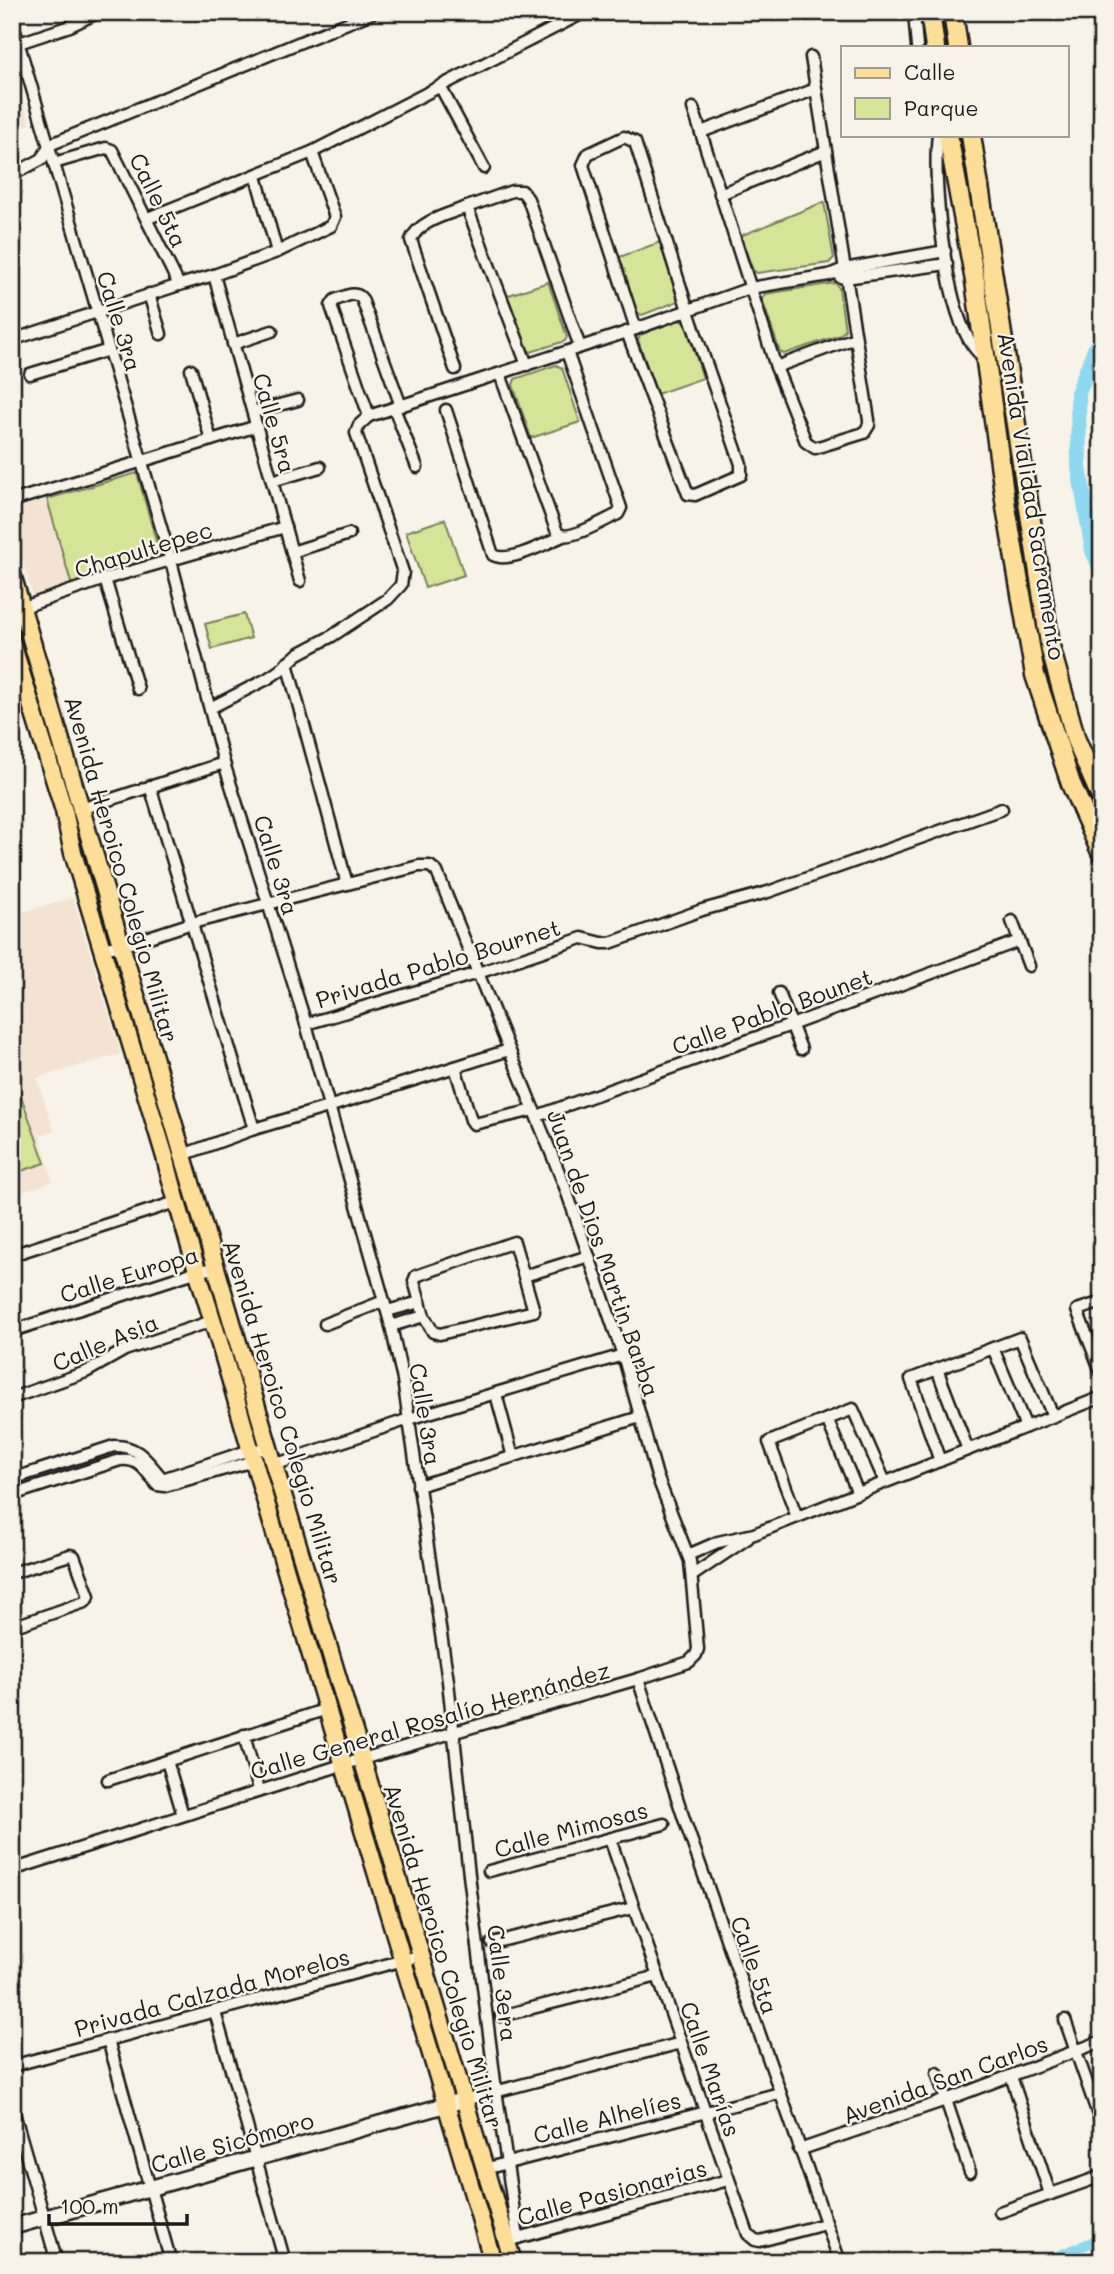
<svg xmlns="http://www.w3.org/2000/svg" width="1114" height="2274" font-family="Mali,sans-serif">
<style>
.built{fill:#f4e3d2}
.green{fill:#d5e497;stroke:#78805a;stroke-width:2}
.lines{fill:none;stroke-linecap:round;stroke-linejoin:round}
.canal{stroke:#8ed9ef;stroke-width:10}
.river{stroke:#8ed9ef;stroke-width:16}
.street-casing{stroke:#1c1c1c;stroke-width:15}
.secondary-casing{stroke:#1c1c1c;stroke-width:19}
.primary-casing{stroke:#1c1c1c;stroke-width:21}
.highway-casing{stroke:#1c1c1c;stroke-width:23}
.street{stroke:#f7f3e8;stroke-width:10}
.secondary{stroke:#f7f3e8;stroke-width:14}
.primary{stroke:#fdde96;stroke-width:16}
.highway{stroke:#fdde96;stroke-width:18}
.labels{text-anchor:middle;dominant-baseline:central;stroke-width:5;stroke-linejoin:round;paint-order:stroke}
.street-label{font-size:23px;fill:#1c1c1c;stroke:#f7f3e8}
</style>
<rect width="100%" height="100%" fill="#f7f3e8"/>
<filter id="ink" filterUnits="userSpaceOnUse"><feTurbulence type="fractalNoise" baseFrequency=".0143" numOctaves="2"/><feDisplacementMap in="SourceGraphic" scale="14" xChannelSelector="R" yChannelSelector="G"/><feConvolveMatrix kernelMatrix="1 2 1 2 8 2 1 2 1" color-interpolation-filters="sRGB"/></filter>
<g filter="url(#ink)">
<g class="built">
<polygon points="12,70 30,124 12,130"/>
<polygon points="47,499 72,586 33,597 12,524 12,509"/>
<polygon points="73,898 121,1054 37,1078 54,1131 40,1135 53,1182 12,1195 12,915"/>
</g>
<g class="green">
<polygon points="824,202 834,258 829,263 757,273 753,270 740,236"/>
<polygon points="660,242 678,297 676,302 642,315 637,312 617,258"/>
<polygon points="548,282 567,337 565,341 531,352 525,349 506,296"/>
<polygon points="835,283 839,288 845,330 840,335 784,354 780,352 762,299 765,294"/>
<polygon points="679,320 685,323 703,378 657,394 638,340 640,335"/>
<polygon points="556,365 562,368 580,422 531,438 513,385 515,379"/>
<polygon points="137,473 162,562 72,586 47,499"/>
<polygon points="445,519 464,575 425,588 406,532"/>
<polygon points="244,614 251,638 212,649 205,624"/>
<polygon points="12,1071 45,1163 12,1174"/>
</g>
<g class="lines">
<polyline class="canal" points="1043,2262 1102,2238"/>
<polyline class="river" points="1102,339 1096,347 1078,393 1079,468 1093,551 1102,570"/>
<defs>
<g id="street">
<polyline points="914,12 917,47"/>
<polyline points="12,21 171,561 224,763 306,1024 391,1326 403,1380 448,1681 469,1875 496,2090 518,2238"/>
<polyline points="19,43 70,26 99,12"/>
<polyline points="441,88 484,168"/>
<polyline points="693,108 776,367 806,442 815,448 864,433 869,425 869,420 811,57"/>
<polyline points="701,132 816,89"/>
<path d="M938,135C932,182 945,296 968,338C972,346 978,353 985,359"/>
<polyline points="54,163 106,148 112,150 179,285"/>
<polyline points="12,175 42,159 49,146 54,143 374,12"/>
<polyline points="256,176 277,252"/>
<polyline points="720,194 826,151"/>
<polyline points="148,218 312,152 585,12"/>
<polyline points="214,275 300,581"/>
<polyline points="840,277 845,278 947,264"/>
<polyline points="149,294 161,334"/>
<polyline points="627,332 688,494 695,495 741,475 741,464 691,320 635,142 624,137 588,154 583,165 636,329"/>
<polyline points="12,340 179,285 214,275 277,252 331,226 335,217 312,152"/>
<polyline points="233,344 272,331"/>
<polyline points="527,365 467,207 512,191 522,191 528,199 580,347"/>
<polyline points="776,367 855,338"/>
<path d="M455,369L411,240C418,221 449,214 467,207"/>
<polyline points="191,370 211,440"/>
<polyline points="30,374 109,350"/>
<path d="M500,374L555,527C557,531 557,534 562,535C573,539 607,519 618,514L621,508L567,352"/>
<polyline points="394,408 417,467"/>
<path d="M446,410L493,555C509,564 546,543 563,536"/>
<polyline points="253,412 298,400"/>
<path d="M369,416L331,306L335,300C345,297 355,290 362,299L401,406"/>
<polyline points="272,481 320,467"/>
<polyline points="12,501 257,426"/>
<polyline points="292,552 349,534"/>
<polyline points="105,579 138,689"/>
<polyline points="12,608 21,608 105,579 285,527"/>
<polyline points="287,663 347,884"/>
<polyline points="210,708 267,679 279,671 298,654 332,636 388,599 401,585 403,572 356,433 359,425 369,416 627,332 750,288 829,275 844,269 945,251"/>
<polyline points="150,786 254,1129"/>
<polyline points="78,810 224,763"/>
<polyline points="1012,921 1029,966"/>
<polyline points="779,993 801,1049"/>
<polyline points="306,1024 478,973 582,938 602,943 610,943 702,910 768,892 1002,809"/>
<polyline points="455,1067 471,1120 474,1124 534,1110"/>
<polyline points="537,1116 791,1025 1019,941"/>
<polyline points="180,1156 254,1129 328,1107 509,1050"/>
<polygon points="514,1242 534,1311 440,1334 433,1332 424,1316 414,1281 416,1276"/>
<polyline points="12,1255 176,1202"/>
<polyline points="524,1276 589,1256"/>
<polyline points="1102,1302 1077,1310 1102,1374"/>
<polyline points="387,1311 420,1302"/>
<polyline points="325,1324 384,1301"/>
<polyline points="391,1326 424,1316"/>
<polyline points="12,1331 198,1271 217,1268"/>
<polyline points="993,1348 1026,1427"/>
<polyline points="937,1369 968,1450"/>
<polyline points="496,1394 513,1457"/>
<polyline points="12,1398 86,1372 125,1350 212,1321"/>
<polyline points="827,1419 858,1493"/>
<polyline points="940,1461 911,1379 1020,1338 1053,1416"/>
<polyline points="274,1465 409,1419 623,1355"/>
<path d="M12,1479L114,1446C138,1445 147,1461 161,1477L165,1478L250,1450L269,1449"/>
<polyline points="418,1486 640,1417"/>
<path d="M12,1495L120,1460C140,1458 146,1471 157,1485L165,1486L257,1460"/>
<polyline points="797,1517 769,1442 853,1409 885,1482"/>
<polyline points="688,1555 718,1542 754,1534 1102,1397"/>
<polyline points="12,1573 70,1555 74,1556 89,1596 85,1602 12,1627"/>
<polyline points="693,1575 748,1538"/>
<polyline points="638,1679 684,1819 840,2262"/>
<polyline points="244,1735 259,1790"/>
<polyline points="167,1761 183,1815"/>
<polyline points="108,1780 327,1709"/>
<polyline points="610,1839 748,2234 755,2240 760,2241 825,2224"/>
<polyline points="12,1870 345,1764 638,1679 689,1662 696,1655 698,1649 690,1561 657,1476 623,1355 565,1187 437,872 430,866 419,866 192,923 121,946 103,948"/>
<polyline points="489,1871 664,1824"/>
<polyline points="492,1943 633,1908"/>
<polyline points="215,2012 285,2262"/>
<polyline points="501,2016 658,1976"/>
<polyline points="1065,2020 1102,2126"/>
<polyline points="108,2040 171,2262"/>
<polyline points="12,2066 422,1955"/>
<polyline points="937,2073 970,2172"/>
<polyline points="1011,2076 1050,2194"/>
<polyline points="464,2100 681,2043"/>
<polyline points="12,2106 57,2262"/>
<polyline points="799,2150 946,2100 1102,2041"/>
<polyline points="484,2169 780,2093"/>
<polyline points="1000,2212 1102,2176"/>
<polyline points="514,2239 728,2180"/>
</g>
<polyline id="secondary" points="12,2227 456,2102"/>
<g id="primary">
<polyline points="12,574 274,1465 513,2262"/>
<path d="M12,643L64,811L73,853L165,1157C184,1234 210,1309 232,1385C315,1678 407,1969 493,2262"/>
</g>
<g id="highway">
<polyline points="930,12 935,47"/>
<polyline points="953,12 958,47"/>
<polyline points="948,135 975,281 1006,507 1035,675 1071,784 1102,854"/>
<polyline points="971,135 1051,650 1076,740 1102,799"/>
</g>
</defs>
<use href="#street" class="street-casing"/>
<use href="#secondary" class="secondary-casing"/>
<use href="#primary" class="primary-casing"/>
<use href="#highway" class="highway-casing"/>
<use href="#street" class="street"/>
<use href="#secondary" class="secondary"/>
<use href="#primary" class="primary"/>
<use href="#highway" class="highway"/>
</g>
</g>
<g class="labels">
<g class="street-label">
<text transform="translate(159 200) rotate(64)">Calle 5ta</text>
<text transform="translate(120 321) rotate(73)">Calle 3ra</text>
<text transform="translate(275 423) rotate(74)">Calle 5ra</text>
<text transform="translate(1032 496) rotate(81)">Avenida Vialidad Sacramento</text>
<text transform="translate(143 549) rotate(-17)">Chapultepec</text>
<text transform="translate(277 865) rotate(73)">Calle 3ra</text>
<text transform="translate(122 869) rotate(74)">Avenida Heroico Colegio Militar</text>
<text transform="translate(438 963) rotate(-17)">Privada Pablo Bournet</text>
<text transform="translate(772 1011) rotate(-20)">Calle Pablo Bounet</text>
<text transform="translate(604 1253) rotate(71)">Juan de Dios Martin Barba</text>
<text transform="translate(129 1274) rotate(-17)">Calle Europa</text>
<text transform="translate(105 1342) rotate(-23)">Calle Asia</text>
<text transform="translate(283 1412) rotate(73)">Avenida Heroico Colegio Militar</text>
<text transform="translate(426 1414) rotate(81)">Calle 3ra</text>
<text transform="translate(430 1720) rotate(-16)">Calle General Rosalío Hernández</text>
<text transform="translate(571 1829) rotate(-15)">Calle Mimosas</text>
<text transform="translate(444 1956) rotate(73)">Avenida Heroico Colegio Militar</text>
<text transform="translate(755 1965) rotate(71)">Calle 5ta</text>
<text transform="translate(503 1983) rotate(83)">Calle 3era</text>
<text transform="translate(212 1992) rotate(-15)">Privada Calzada Morelos</text>
<text transform="translate(711 2069) rotate(71)">Calle Marías</text>
<text transform="translate(945 2079) rotate(-20)">Avenida San Carlos</text>
<text transform="translate(607 2117) rotate(-14)">Calle Alhelíes</text>
<text transform="translate(232 2142) rotate(-16)">Calle Sicómoro</text>
<text transform="translate(612 2192) rotate(-15)">Calle Pasionarias</text>
</g>
</g>
<rect width="1114" height="2274" fill="none" stroke="#f7f3e8" stroke-width="42"/>
<rect x="21" y="21" width="1072" height="2232" fill="none" stroke="#1c1c1c" stroke-width="2.5" filter="url(#ink)"/>
<rect x="841" y="46" width="228" height="91" fill="#f7f3e8" stroke="#9f9d96" stroke-width="2"/>
<rect x="855" y="68" width="35" height="10" fill="#fdde96" stroke="#9f9d96" stroke-width="2"/>
<text x="904" y="80" font-size="21" fill="#1c1c1c">Calle</text>
<rect x="855" y="98" width="35" height="21" fill="#d5e497" stroke="#9f9d96" stroke-width="2"/>
<text x="904" y="116" font-size="21" fill="#1c1c1c">Parque</text>
<path d="M49 2214v10h138v-10" fill="none" stroke="#1c1c1c" stroke-width="3.5"/>
<text x="60" y="2214" font-size="21" fill="#1c1c1c" stroke="#f7f3e8" stroke-width="5" paint-order="stroke">100 m</text>
</svg>
